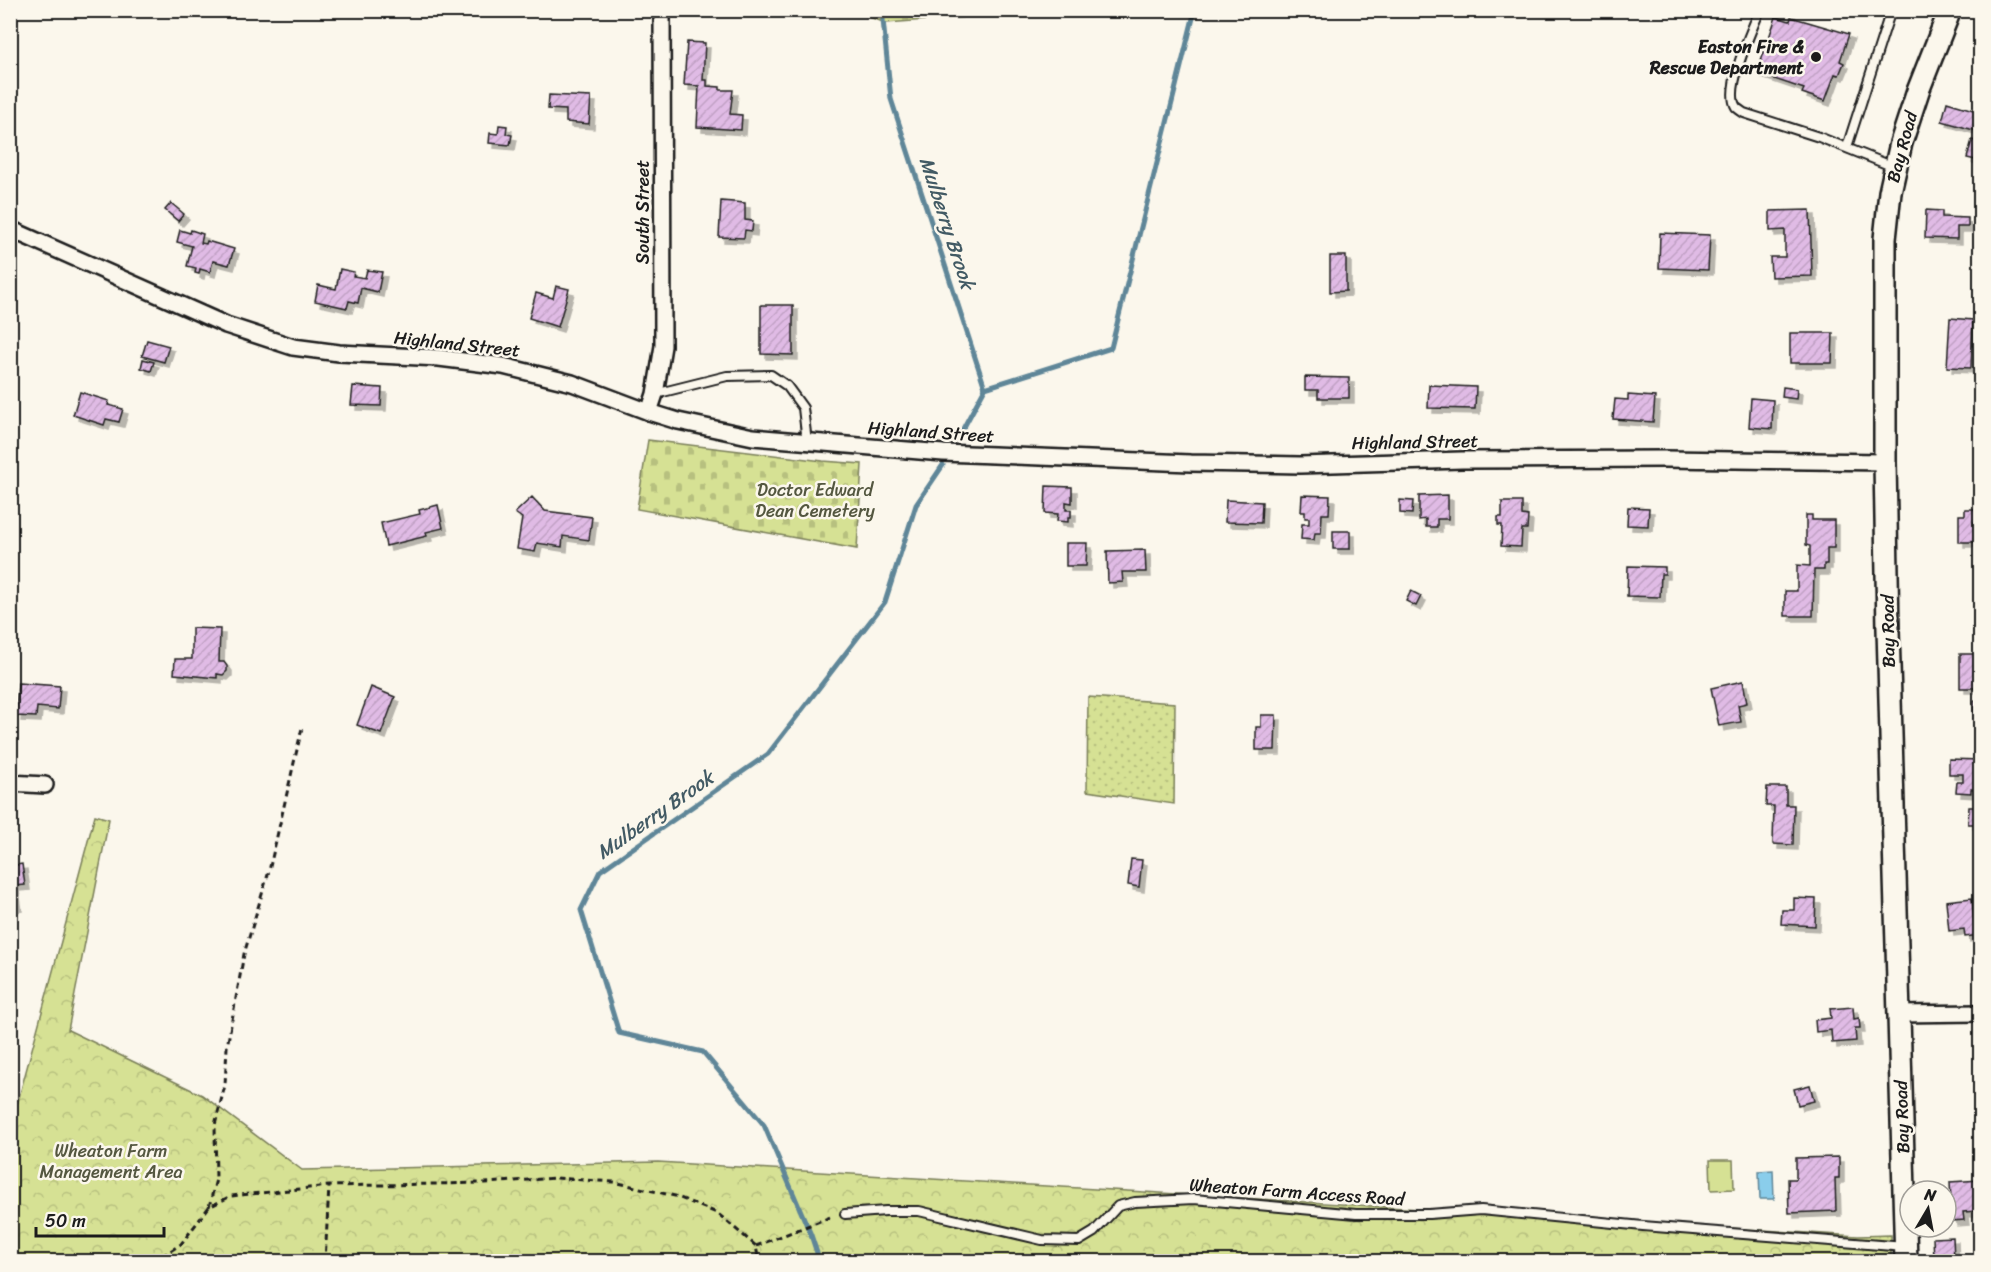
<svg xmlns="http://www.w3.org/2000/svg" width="1991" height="1272" font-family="Sriracha,sans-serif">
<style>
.grass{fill:#d6e194;stroke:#797e58;stroke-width:1.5}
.forest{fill:url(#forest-crowns);stroke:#797e58;stroke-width:1.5}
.cemetery{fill:url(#cemetery-stones);stroke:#797e58;stroke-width:1.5}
.park{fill:url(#park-dots);stroke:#797e58;stroke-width:1.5}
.water{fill:#8acdeb;stroke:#5e8698;stroke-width:1.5}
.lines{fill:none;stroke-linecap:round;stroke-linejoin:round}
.stream{stroke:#5e8698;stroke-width:5}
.building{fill:url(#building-hatch);stroke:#1c1c1c;stroke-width:1.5;filter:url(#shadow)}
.service-casing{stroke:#1c1c1c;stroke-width:12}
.minor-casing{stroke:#1c1c1c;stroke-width:20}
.secondary-casing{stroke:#1c1c1c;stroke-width:26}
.path{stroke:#1c1c1c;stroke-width:3;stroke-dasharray:6 4.5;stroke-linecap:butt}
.service{stroke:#fbf7ec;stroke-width:8}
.minor{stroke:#fbf7ec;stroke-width:15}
.secondary{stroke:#fbf7ec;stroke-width:21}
.poi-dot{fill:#1c1c1c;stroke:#fbf7ec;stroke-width:2}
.labels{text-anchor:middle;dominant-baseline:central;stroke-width:5;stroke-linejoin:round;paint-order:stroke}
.poi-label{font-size:18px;font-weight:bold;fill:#1c1c1c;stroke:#fbf7ec;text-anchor:end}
.street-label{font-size:18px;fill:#1c1c1c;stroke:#fbf7ec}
.park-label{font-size:18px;fill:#545740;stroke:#fbf7ec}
.water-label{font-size:20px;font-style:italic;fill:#425a64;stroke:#fbf7ec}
</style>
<defs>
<pattern id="forest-crowns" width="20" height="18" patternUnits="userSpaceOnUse" patternTransform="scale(1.5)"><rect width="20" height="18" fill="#d6e194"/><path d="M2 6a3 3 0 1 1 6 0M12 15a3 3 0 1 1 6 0" fill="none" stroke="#b7c07f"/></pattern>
<pattern id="cemetery-stones" width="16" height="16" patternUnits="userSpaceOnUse" patternTransform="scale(1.5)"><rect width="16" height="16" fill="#d6e194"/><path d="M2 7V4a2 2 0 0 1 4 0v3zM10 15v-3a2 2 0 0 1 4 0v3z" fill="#b7c07f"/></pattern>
<pattern id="park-dots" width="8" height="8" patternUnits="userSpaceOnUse" patternTransform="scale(1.5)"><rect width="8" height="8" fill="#d6e194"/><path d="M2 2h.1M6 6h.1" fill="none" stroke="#b7c07f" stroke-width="1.8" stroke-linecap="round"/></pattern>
<pattern id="building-hatch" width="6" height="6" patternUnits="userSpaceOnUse" patternTransform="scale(1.5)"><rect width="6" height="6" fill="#e0bbe5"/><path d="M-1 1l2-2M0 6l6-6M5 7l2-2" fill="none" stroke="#c0a0c4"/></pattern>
<filter id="shadow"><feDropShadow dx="5" dy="5" stdDeviation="0" flood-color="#0004"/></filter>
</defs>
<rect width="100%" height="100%" fill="#fbf7ec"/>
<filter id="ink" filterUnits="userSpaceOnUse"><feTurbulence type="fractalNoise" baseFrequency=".0167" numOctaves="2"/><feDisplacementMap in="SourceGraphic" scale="12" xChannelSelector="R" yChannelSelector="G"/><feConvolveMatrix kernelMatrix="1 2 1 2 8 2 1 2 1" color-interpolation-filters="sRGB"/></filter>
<g filter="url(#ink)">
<polygon class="grass" points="1710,1160 1733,1160 1734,1189 1711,1190"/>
<polygon class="forest" points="95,815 109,819 68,1030 202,1095 302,1170 658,1162 1858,1236 1891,1235 1891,1262 11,1262 11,1127"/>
<g class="cemetery">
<polygon points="852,11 1141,11 968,17 886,23"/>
<polygon points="648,440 823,461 862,464 857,549 637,509"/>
</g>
<polygon class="park" points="1088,697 1175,703 1174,804 1087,791"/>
<polygon class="water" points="1773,1170 1774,1199 1760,1199 1759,1171"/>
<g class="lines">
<g class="stream">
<polyline points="882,10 891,99 985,388 958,438"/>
<polyline points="985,388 1111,348 1195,10"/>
<polyline points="820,1262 811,1235 764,1125 703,1052 619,1033 581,910 600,871 768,754 885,602 916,505 943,465"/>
</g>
</g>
<g class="building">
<polygon points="1776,17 1790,21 1791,17 1849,34 1840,61 1844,63 1839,75 1835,74 1825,101 1802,93 1804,89 1757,73"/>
<polygon points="687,42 705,43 703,80 707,80 707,86 720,87 720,90 733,90 730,114 742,115 741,130 697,127 699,86 684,85"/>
<polygon points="549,95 591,97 589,124 566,122 566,110 548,109"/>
<polygon points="1947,102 1980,112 1977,131 1942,121"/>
<polygon points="499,125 507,126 506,134 512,135 510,145 489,143 490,133 498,134"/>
<polygon points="1972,140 1980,142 1980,161 1967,158"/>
<polygon points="721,201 745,203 745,220 753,221 752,231 745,230 744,238 719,237"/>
<polygon points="171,203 184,214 178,221 165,210"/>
<polygon points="1810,210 1812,276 1771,277 1770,257 1785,257 1785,230 1770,231 1770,211"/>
<polygon points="1926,210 1942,211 1942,217 1968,218 1968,227 1957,227 1957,239 1925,238"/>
<polygon points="180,230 190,233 191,230 203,234 201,243 206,244 207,241 234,249 229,265 213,261 210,272 200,269 199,274 195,273 196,268 187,266 192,246 177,242"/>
<polygon points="1660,233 1710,235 1708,270 1659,268"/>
<polygon points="1330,256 1346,256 1346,291 1330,292"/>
<polygon points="340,269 354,272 353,276 365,278 367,270 382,272 378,292 361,288 358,303 349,301 347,308 315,301 318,285 336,289"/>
<polygon points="556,286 569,289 558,327 529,318 536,293 553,298"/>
<polygon points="761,305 793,305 793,355 761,354"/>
<polygon points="1950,318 1973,320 1971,368 1947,367"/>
<polygon points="1790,333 1833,333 1832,363 1790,363"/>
<polygon points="147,340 169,346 164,362 142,356"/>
<polygon points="143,359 154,362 151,371 141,368"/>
<polygon points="1305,377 1349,378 1349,398 1318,398 1318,390 1305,390"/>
<polygon points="1429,385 1476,387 1475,409 1428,408"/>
<polygon points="353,386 382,388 381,406 351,405"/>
<polygon points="1783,387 1797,389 1796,399 1782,397"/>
<polygon points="80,392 109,401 108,405 123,409 119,422 106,419 104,425 73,415"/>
<polygon points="1628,395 1655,397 1653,422 1613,419 1615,399 1628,400"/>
<polygon points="1751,398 1773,400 1772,429 1749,427"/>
<polygon points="1046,486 1072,487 1072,503 1066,502 1066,510 1071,510 1071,517 1068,517 1068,522 1057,521 1058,514 1045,513"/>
<polygon points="1302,495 1330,496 1329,514 1322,514 1321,533 1315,533 1314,540 1301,539 1302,524 1309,524 1309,518 1305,518 1305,512 1301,512"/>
<polygon points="1448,495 1448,519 1437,519 1437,527 1426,527 1426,519 1419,520 1419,496"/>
<polygon points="532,497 545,511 592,517 589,540 563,536 562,547 537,543 535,552 517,549 522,518 515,513"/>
<polygon points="1226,500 1262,502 1261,523 1225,522"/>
<polygon points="1400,500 1413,501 1412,514 1400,513"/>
<polygon points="1502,502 1522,502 1522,515 1528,516 1527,529 1522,529 1521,547 1501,546 1502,525 1498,525 1498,517 1502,517"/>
<polygon points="438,505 443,528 426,532 427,536 386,546 381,523 420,514 419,510"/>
<polygon points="1628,507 1649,508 1648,526 1627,525"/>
<polygon points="1965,509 1980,509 1980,522 1974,522 1975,542 1959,542 1959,515 1965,515"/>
<polygon points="1806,515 1812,515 1812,520 1834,520 1834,548 1827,548 1827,564 1824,564 1824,570 1814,570 1813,616 1785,616 1785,591 1797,591 1797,565 1810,566 1810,546 1806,545"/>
<rect x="1333" y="531" width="17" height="18"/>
<polygon points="1066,543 1087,543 1086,566 1066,566"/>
<polygon points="1145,550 1146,572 1122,572 1123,582 1108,583 1107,551"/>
<polygon points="1628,566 1665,567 1665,574 1661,574 1660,597 1627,596"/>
<polygon points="1411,591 1421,596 1416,606 1406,601"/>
<polygon points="192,628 220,629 219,662 224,662 227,666 227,671 223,675 217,674 217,678 174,674 175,659 192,659"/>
<rect x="1960" y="654" width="20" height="34"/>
<polygon points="1743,681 1747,703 1738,705 1741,722 1719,726 1711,688"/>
<polygon points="18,683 60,686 58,709 37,707 36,717 16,716"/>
<polygon points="371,687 395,697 381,734 357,725"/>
<polygon points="1974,701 1980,701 1980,720 1974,719"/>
<polygon points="1261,715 1276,715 1275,750 1256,750 1256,727 1261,727"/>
<polygon points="1949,759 1980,760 1980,768 1977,768 1979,789 1971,789 1971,793 1956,792 1957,782 1963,782 1963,774 1949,774"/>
<polygon points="1767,787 1786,787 1786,805 1794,805 1793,845 1773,844 1774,806 1766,806"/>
<polygon points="1969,807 1980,807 1980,824 1968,824"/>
<polygon points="1131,859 1142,860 1139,887 1128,885"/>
<polygon points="22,864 25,885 14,886 17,906 10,907 10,866"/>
<polygon points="1794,898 1816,899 1815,926 1781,924 1782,910 1794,910"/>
<polygon points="1972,898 1974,923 1980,922 1980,935 1965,937 1964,929 1949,931 1946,901"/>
<polygon points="1853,1007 1854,1019 1859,1018 1860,1028 1855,1028 1856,1041 1832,1043 1831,1030 1816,1032 1815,1020 1831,1018 1830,1009"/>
<polygon points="1810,1085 1814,1101 1798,1105 1794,1089"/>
<polygon points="1839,1157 1839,1178 1835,1178 1836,1211 1789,1213 1788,1179 1796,1179 1796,1158"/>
<polygon points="1980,1180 1980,1197 1977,1198 1978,1211 1963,1212 1964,1220 1952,1221 1950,1182"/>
<polygon points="1953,1237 1954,1258 1934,1258 1933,1238"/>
</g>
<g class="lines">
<defs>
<g id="service">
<path d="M1760,10C1752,29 1724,89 1736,107C1738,109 1741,111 1744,113L1819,137L1894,167"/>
<polyline points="1925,10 1945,18"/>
<polyline points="1847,147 1891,10"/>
<polyline points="655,394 727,376 771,375 787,386 803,408 807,442"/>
<polyline points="845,1214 886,1211 919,1211 1042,1240 1079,1241 1094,1232 1118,1206 1135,1202 1194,1199 1356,1214 1429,1214 1481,1210 1643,1226 1905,1247"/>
</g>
<g id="minor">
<polyline points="10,229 226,325 293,347 339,353 439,358 503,366 572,383 649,412 678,421 753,437 943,453 1190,463 1300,465 1462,460 1665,459 1885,462"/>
<polyline points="649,412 655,394 663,346 662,10"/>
<polyline points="10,783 45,785"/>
<polyline points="1898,1014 1980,1013"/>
</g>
<polyline id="secondary" points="1906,1262 1888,629 1885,462 1885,239 1890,192 1901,143 1918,91 1950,10"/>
</defs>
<use href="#service" class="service-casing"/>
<use href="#minor" class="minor-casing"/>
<use href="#secondary" class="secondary-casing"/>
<g class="path">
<polyline points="209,1207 216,1179 215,1125 225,1085 227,1047 244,954 269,871 302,728"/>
<polyline points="756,1246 833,1216"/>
<polyline points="153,1262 181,1244 209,1207 231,1196 329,1186 485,1183 555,1178 614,1182 675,1196 717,1213 756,1246 759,1262"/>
<polyline points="325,1262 329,1186"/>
</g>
<use href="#service" class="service"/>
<use href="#minor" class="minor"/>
<use href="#secondary" class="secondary"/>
</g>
</g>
<circle class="poi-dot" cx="1816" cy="57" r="6"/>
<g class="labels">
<g class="poi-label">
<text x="1804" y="47">Easton Fire &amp;<tspan x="1804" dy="21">Rescue Department</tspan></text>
</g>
<g class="street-label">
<text transform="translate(1902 147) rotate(-75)">Bay Road</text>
<text transform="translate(643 212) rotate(-90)">South Street</text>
<text transform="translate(457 344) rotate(6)">Highland Street</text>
<text transform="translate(931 432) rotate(4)">Highland Street</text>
<text transform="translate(1415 442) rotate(-1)">Highland Street</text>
<text transform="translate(1888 631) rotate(-91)">Bay Road</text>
<text transform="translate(1902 1117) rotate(-92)">Bay Road</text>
<text transform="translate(1297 1192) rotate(4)">Wheaton Farm Access Road</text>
</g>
<g class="park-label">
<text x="815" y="490">Doctor Edward<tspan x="815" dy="21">Dean Cemetery</tspan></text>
<text x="111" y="1151">Wheaton Farm<tspan x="111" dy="21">Management Area</tspan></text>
</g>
<g class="water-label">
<text transform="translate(947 223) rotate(72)">Mulberry Brook</text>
<text transform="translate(655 815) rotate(-35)">Mulberry Brook</text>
</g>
</g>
<rect width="1991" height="1272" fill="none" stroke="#fbf7ec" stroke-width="36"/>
<rect x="18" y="18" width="1955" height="1236" fill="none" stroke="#1c1c1c" stroke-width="2" filter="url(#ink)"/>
<g transform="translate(1928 1209) rotate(10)"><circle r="28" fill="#fbf7ec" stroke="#a29f99" stroke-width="1.5"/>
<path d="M0-4.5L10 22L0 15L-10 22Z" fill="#1c1c1c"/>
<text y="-9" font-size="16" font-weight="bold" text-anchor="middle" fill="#1c1c1c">N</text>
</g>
<path d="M36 1227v9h128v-9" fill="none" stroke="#1c1c1c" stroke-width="3"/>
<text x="45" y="1227" font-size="18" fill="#1c1c1c" stroke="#fbf7ec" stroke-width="4.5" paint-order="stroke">50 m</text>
</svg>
